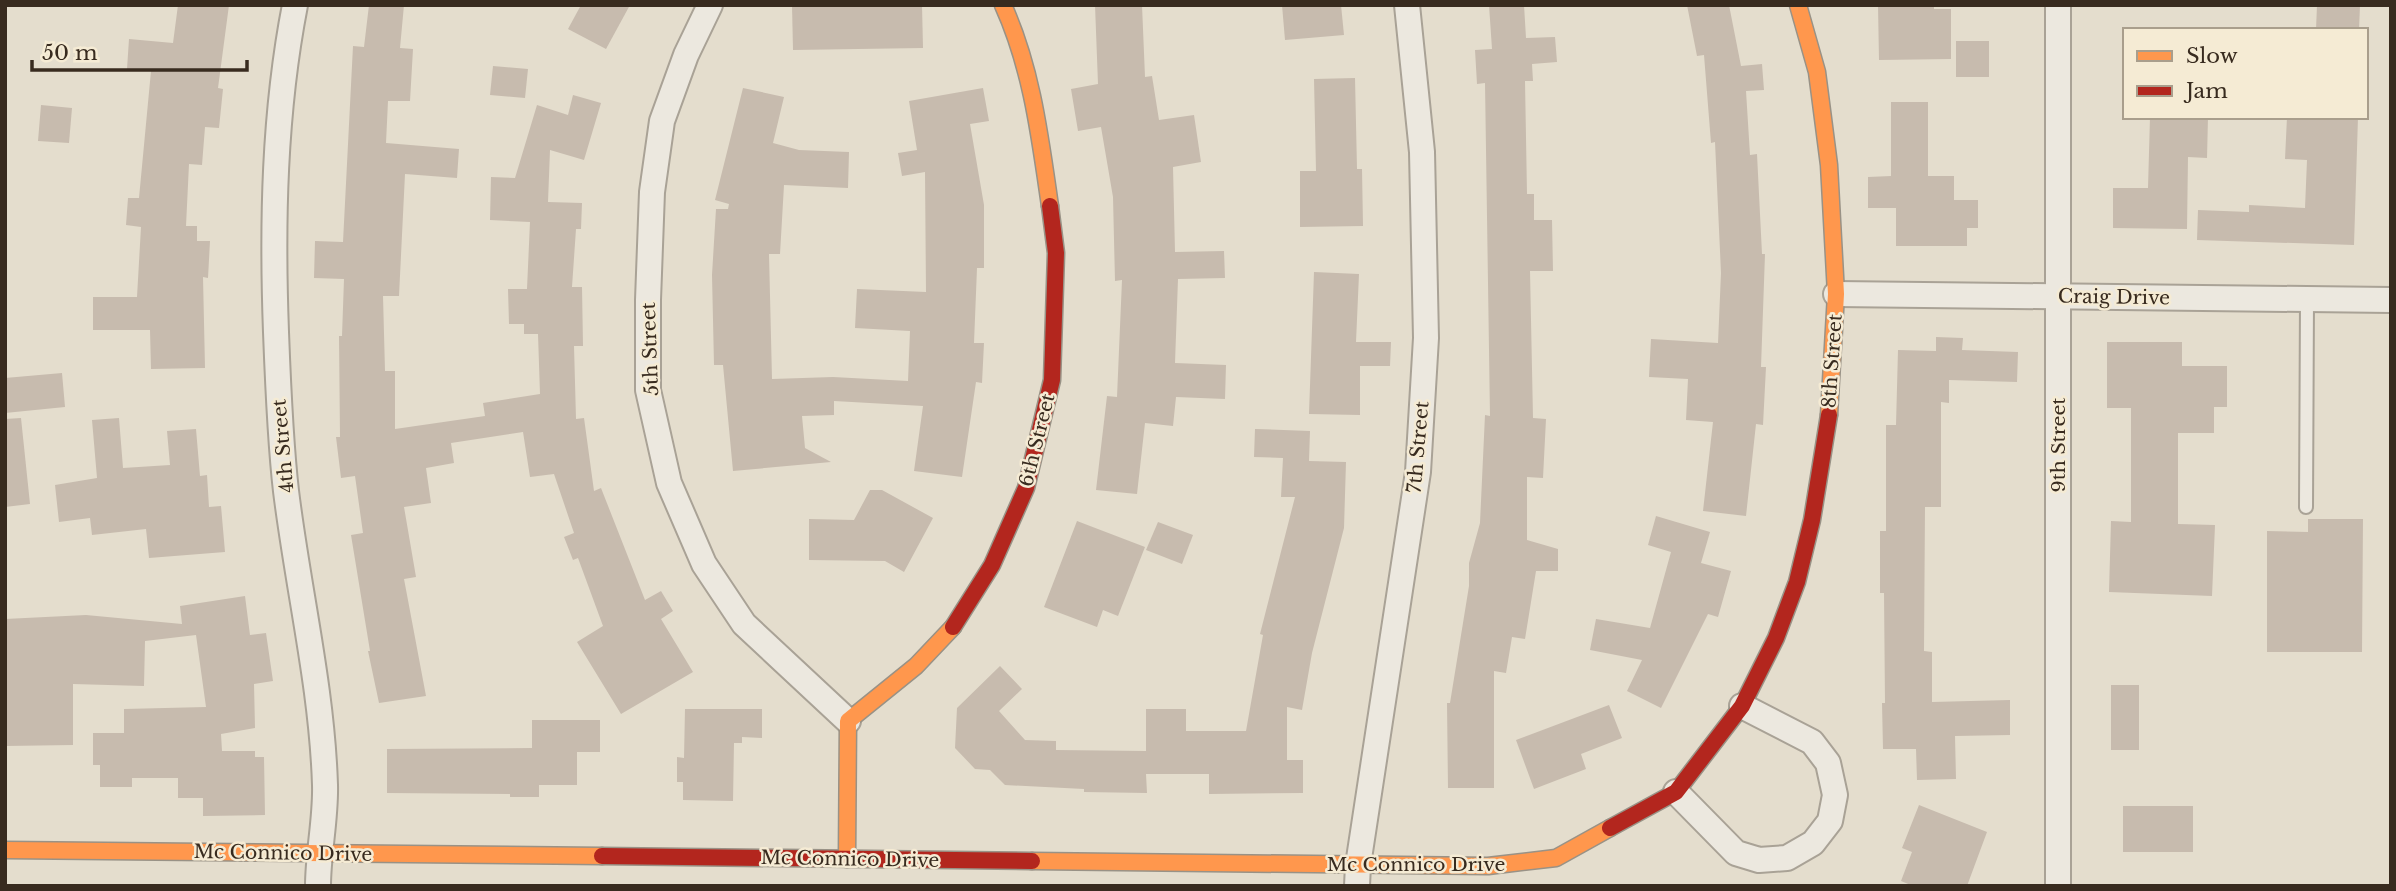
<svg xmlns="http://www.w3.org/2000/svg" width="2396" height="891" font-family="'Libre Baskerville',serif">
<style>
.building{fill:#c7bbae}
.lines{fill:none;stroke-linecap:round;stroke-linejoin:round}
.lane-casing{stroke:#a9a296;stroke-width:16}
.street-casing{stroke:#a9a296;stroke-width:28}
.slow-casing{stroke:#999286;stroke-width:19}
.jam-casing{stroke:#999286;stroke-width:19}
.lane{stroke:#ece8df;stroke-width:12}
.street{stroke:#ece8df;stroke-width:24}
.slow{stroke:#ff974d;stroke-width:16}
.jam{stroke:#b3261e;stroke-width:16}
.labels{text-anchor:middle;dominant-baseline:central;stroke-width:5;stroke-linejoin:round;paint-order:stroke}
.street-label{font-size:19px;fill:#382b1f;stroke:#f5ebd4}
</style>
<rect width="100%" height="100%" fill="#e4ddcd"/>
<g class="building">
<polygon points="178,5 229,5 218,88 223,89 219,128 205,127 202,165 189,164 186,226 197,226 197,241 210,241 208,278 203,277 205,368 151,369 150,330 93,330 93,297 137,297 141,227 126,225 128,198 139,198 151,71 127,69 129,39 173,43"/>
<polygon points="369,5 404,5 400,48 413,49 410,101 388,101 386,143 459,149 457,178 405,174 399,296 383,296 385,371 395,371 395,429 485,416 483,403 540,394 538,334 524,334 524,324 509,324 508,289 527,289 530,222 490,220 491,177 515,178 537,105 568,115 573,95 601,103 584,160 550,150 548,202 582,203 581,229 576,229 572,287 582,287 583,346 574,346 576,419 584,418 594,491 601,488 645,600 661,591 673,611 661,619 693,672 621,714 577,642 603,626 578,558 573,560 564,537 574,533 554,474 530,477 523,432 451,443 454,463 426,468 431,503 404,507 416,577 404,579 426,696 379,703 368,651 370,651 351,535 363,533 355,476 341,478 336,437 340,437 339,336 342,336 344,279 314,278 315,241 343,242 353,46 364,47"/>
<polygon points="581,5 630,5 606,49 568,29"/>
<polygon points="792,5 922,5 923,48 793,50"/>
<polygon points="1095,5 1142,5 1145,77 1152,76 1159,120 1194,115 1201,162 1173,167 1175,252 1224,251 1225,278 1178,279 1175,363 1226,365 1225,399 1176,397 1173,426 1145,423 1137,494 1096,490 1107,396 1117,397 1122,280 1115,281 1113,197 1101,127 1078,131 1071,89 1098,84"/>
<polygon points="1282,5 1341,5 1344,35 1285,40"/>
<polygon points="1489,5 1524,5 1526,38 1555,37 1557,62 1532,64 1533,81 1525,81 1527,194 1534,194 1534,220 1552,220 1553,271 1530,271 1533,418 1546,419 1543,478 1527,477 1527,540 1558,549 1558,571 1536,571 1525,639 1512,637 1506,673 1494,671 1494,788 1448,788 1447,703 1450,703 1469,586 1469,563 1480,523 1485,415 1490,416 1485,83 1477,84 1475,50 1492,49"/>
<polygon points="1687,5 1729,5 1741,66 1762,64 1764,90 1746,91 1750,155 1757,154 1762,254 1765,254 1761,367 1766,367 1763,425 1756,424 1746,516 1703,511 1713,422 1686,420 1688,379 1649,377 1651,339 1718,343 1721,273 1715,142 1711,143 1704,55 1697,56"/>
<polygon points="1878,5 1934,5 1934,9 1951,9 1951,59 1879,60"/>
<polygon points="2317,5 2360,5 2359,30 2316,30"/>
<rect x="1956" y="41" width="33" height="36"/>
<polygon points="493,66 528,69 525,98 490,95"/>
<polygon points="1355,78 1357,169 1362,169 1363,226 1300,227 1300,171 1316,171 1314,79"/>
<polygon points="743,88 784,97 773,143 799,150 849,152 848,188 784,185 780,254 769,254 772,379 833,377 908,381 910,331 855,328 857,289 926,292 925,172 902,176 898,153 917,150 909,101 983,88 989,121 970,124 984,205 984,268 977,268 974,343 984,343 982,383 976,382 962,477 914,471 923,406 834,401 834,415 802,416 805,448 831,462 733,471 723,365 714,365 712,275 716,209 728,209 729,204 715,200"/>
<polygon points="1891,102 1928,102 1928,176 1954,176 1954,200 1978,200 1978,228 1967,228 1967,246 1896,246 1896,208 1868,208 1868,177 1891,176"/>
<polygon points="41,105 72,108 69,143 38,141"/>
<polygon points="2150,117 2208,117 2207,158 2188,157 2187,229 2113,228 2113,188 2148,188"/>
<polygon points="2287,117 2358,117 2354,245 2197,240 2198,210 2249,212 2249,205 2305,208 2307,160 2285,159"/>
<polygon points="1314,272 1359,274 1356,342 1391,342 1390,366 1360,366 1360,415 1309,414"/>
<polygon points="1936,337 1963,338 1962,350 2018,352 2017,382 1949,380 1949,403 1941,402 1941,507 1925,507 1924,651 1932,652 1932,702 2010,700 2010,735 1955,736 1956,779 1917,780 1916,749 1883,749 1882,703 1885,703 1884,593 1880,593 1880,531 1886,531 1886,425 1896,425 1898,350 1936,351"/>
<polygon points="2107,342 2182,342 2182,366 2227,366 2227,407 2214,407 2214,433 2178,433 2178,524 2215,525 2212,596 2109,592 2111,521 2131,522 2131,408 2107,408"/>
<polygon points="62,373 65,407 5,413 5,378"/>
<polygon points="21,418 30,504 5,507 5,419"/>
<polygon points="119,418 123,468 170,465 167,431 196,429 200,476 207,475 209,507 221,506 225,552 149,558 146,529 92,535 90,518 59,522 55,485 97,478 92,420"/>
<polygon points="1255,429 1310,431 1309,461 1346,462 1344,528 1312,653 1302,710 1287,707 1287,760 1303,760 1303,793 1209,794 1209,774 1146,774 1147,793 1084,792 1084,789 1005,785 990,770 975,769 955,748 957,708 1000,666 1022,689 999,711 1025,740 1056,741 1056,750 1146,751 1146,709 1186,709 1186,731 1246,731 1263,635 1260,634 1295,497 1281,497 1283,458 1254,457"/>
<polygon points="870,490 882,490 933,518 904,572 885,561 809,560 809,519 854,520"/>
<polygon points="1656,516 1710,532 1701,563 1731,571 1718,617 1708,614 1661,708 1627,691 1642,660 1590,650 1596,619 1650,628 1671,552 1648,545"/>
<polygon points="2308,519 2363,519 2362,652 2267,652 2267,531 2308,532"/>
<polygon points="1077,521 1145,547 1118,616 1103,610 1097,627 1044,607"/>
<polygon points="1158,522 1193,535 1182,564 1146,550"/>
<polygon points="245,596 250,635 266,633 273,681 254,684 255,728 221,734 222,751 255,751 255,757 264,757 265,815 203,816 203,798 178,798 178,778 132,778 132,787 100,787 100,765 93,765 93,733 124,733 124,709 206,707 196,635 145,641 144,686 73,684 73,745 5,746 5,619 86,615 182,624 180,606"/>
<rect x="2111" y="685" width="28" height="65"/>
<polygon points="1609,705 1622,738 1581,754 1586,769 1534,789 1516,740"/>
<polygon points="685,709 762,709 762,738 742,737 742,743 734,743 733,801 683,800 683,782 677,782 677,757 684,758"/>
<polygon points="532,720 600,720 600,752 577,752 577,785 539,785 539,797 510,797 510,794 387,793 387,749 532,748"/>
<polygon points="1919,805 1987,832 1967,886 1913,886 1901,881 1912,852 1902,848"/>
<rect x="2123" y="806" width="70" height="46"/>
</g>
<g class="lines">
<defs>
<polyline id="lane" points="2306,507 2307,298"/>
<g id="street">
<path d="M295,5C274,113 272,223 276,332C278,385 280,439 286,491C298,589 322,687 325,785C326,818 318,853 318,886"/>
<polyline points="710,5 686,55 662,121 652,192 648,300 648,390 669,483 704,564 744,624 848,721"/>
<polyline points="2058,5 2058,886"/>
<polyline points="1836,294 2391,300"/>
<polyline points="1676,792 1736,853 1759,860 1787,858 1813,843 1830,821 1835,795 1828,763 1812,742 1742,706"/>
<polyline points="1357,886 1358,865 1418,472 1426,338 1422,152 1407,5"/>
</g>
<g id="slow">
<path d="M1003,5C1032,69 1040,137 1050,206"/>
<polyline points="1798,5 1817,72 1829,165 1836,294 1829,415"/>
<polyline points="5,850 602,856"/>
<polyline points="847,859 848,721 916,666 953,627"/>
<polyline points="1032,861 1488,866 1556,858 1610,828"/>
</g>
<g id="jam">
<polyline points="953,627 992,565 1026,488 1052,380 1056,253 1050,206"/>
<polyline points="1610,828 1676,792 1742,706 1776,638 1797,582 1812,520 1829,415"/>
<polyline points="602,856 1032,861"/>
</g>
</defs>
<use href="#lane" class="lane-casing"/>
<use href="#street" class="street-casing"/>
<use href="#slow" class="slow-casing"/>
<use href="#jam" class="jam-casing"/>
<use href="#lane" class="lane"/>
<use href="#street" class="street"/>
<use href="#slow" class="slow"/>
<use href="#jam" class="jam"/>
</g>
<g class="labels">
<g class="street-label">
<text transform="translate(2114 297) rotate(1)">Craig Drive</text>
<text transform="translate(650 349) rotate(-92)">5th Street</text>
<text transform="translate(1832 361) rotate(-86)">8th Street</text>
<text transform="translate(1037 440) rotate(-76)">6th Street</text>
<text transform="translate(2058 445) rotate(-90)">9th Street</text>
<text transform="translate(283 446) rotate(-95)">4th Street</text>
<text transform="translate(1418 447) rotate(-85)">7th Street</text>
<text transform="translate(283 853) rotate(1)">Mc Connico Drive</text>
<text transform="translate(850 859) rotate(1)">Mc Connico Drive</text>
<text x="1416" y="864">Mc Connico Drive</text>
</g>
</g>
<rect width="2396" height="891" fill="none" stroke="#382b1f" stroke-width="14"/>
<rect x="2123" y="28" width="245" height="91" fill="#f5ebd4" stroke="#a99e8c" stroke-width="2"/>
<rect x="2137" y="51" width="35" height="10" fill="#ff974d" stroke="#a99e8c" stroke-width="2"/>
<text x="2186" y="63" font-size="21" fill="#382b1f">Slow</text>
<rect x="2137" y="86" width="35" height="10" fill="#b3261e" stroke="#a99e8c" stroke-width="2"/>
<text x="2186" y="98" font-size="21" fill="#382b1f">Jam</text>
<path d="M32 60v10h215v-10" fill="none" stroke="#382b1f" stroke-width="3.5"/>
<text x="42" y="60" font-size="21" fill="#382b1f" stroke="#f5ebd4" stroke-width="5" paint-order="stroke">50 m</text>
</svg>
